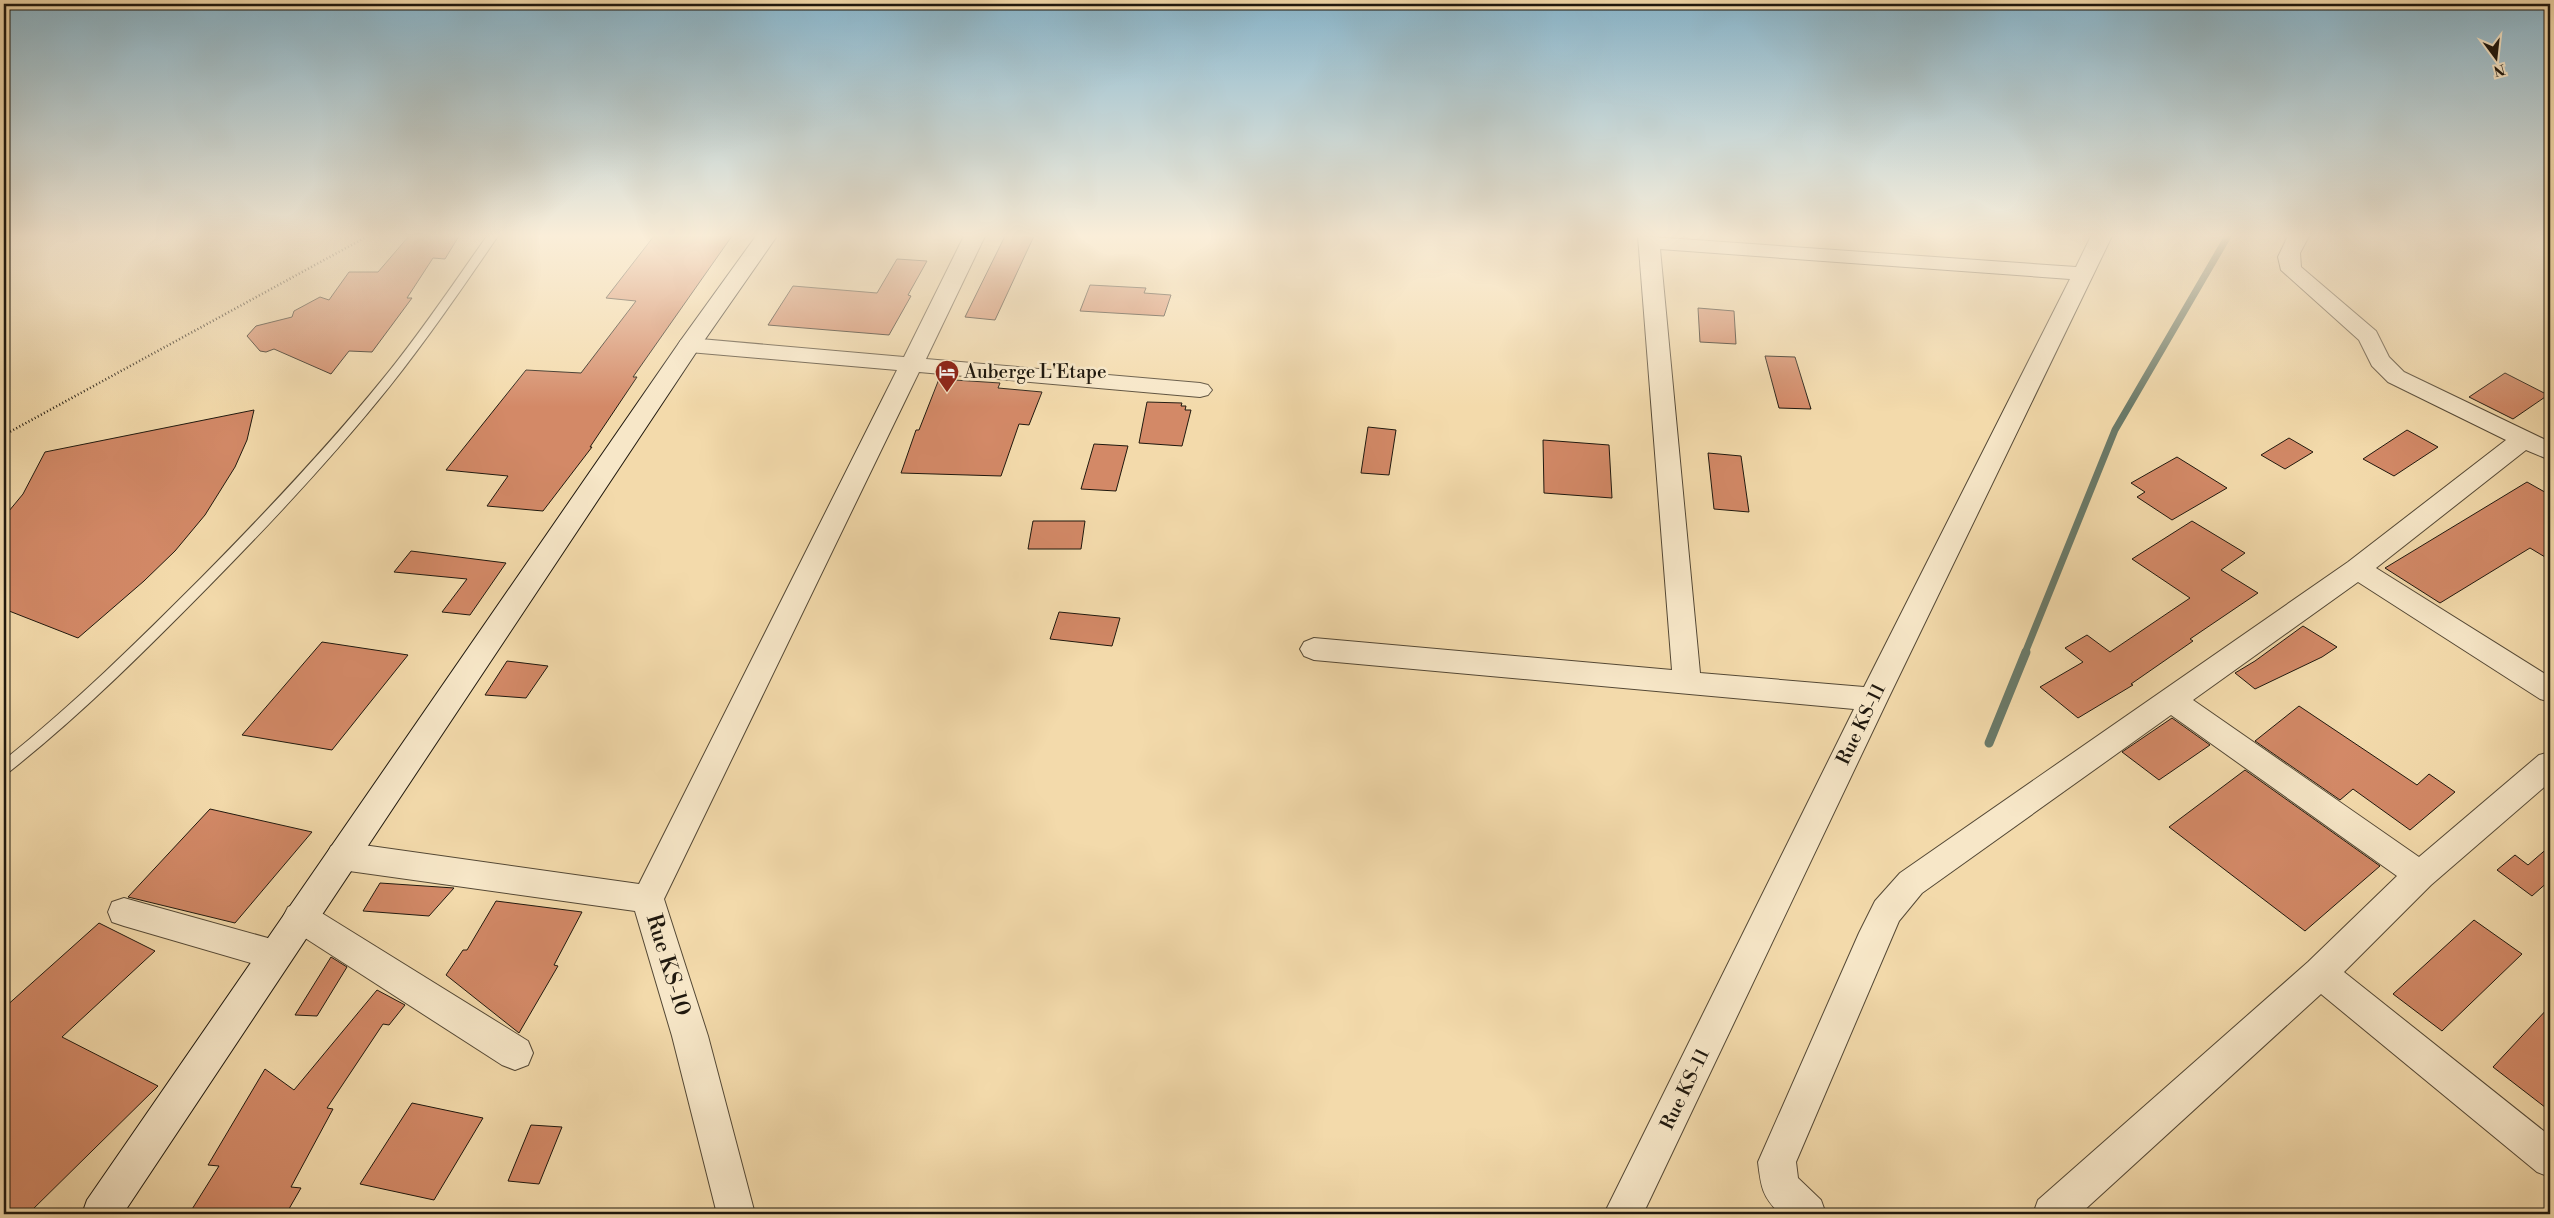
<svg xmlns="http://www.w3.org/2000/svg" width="2554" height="1218" font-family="'Libre Bodoni',serif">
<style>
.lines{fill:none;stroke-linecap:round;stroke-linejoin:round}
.stream-far1{stroke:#6a7a69;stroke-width:7}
.stream{stroke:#6a7a69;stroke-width:9}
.building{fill:#d38967;stroke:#1f180e}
.lane-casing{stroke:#544835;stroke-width:2}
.street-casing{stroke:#544835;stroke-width:2}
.secondary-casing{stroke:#1f180e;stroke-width:2}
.path{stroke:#1f180e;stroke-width:2.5;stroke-dasharray:1 2.5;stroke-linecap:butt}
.lane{fill:#f7e7c8;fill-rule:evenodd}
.street{fill:#f7e7c8;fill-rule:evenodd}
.secondary{fill:#f7e7c8;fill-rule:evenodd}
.labels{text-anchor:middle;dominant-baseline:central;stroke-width:5;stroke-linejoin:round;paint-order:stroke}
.poi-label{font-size:19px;fill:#1f180e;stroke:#f7e7c8;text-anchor:start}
.street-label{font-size:19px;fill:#1f180e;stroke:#f7e7c8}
.near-street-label{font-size:22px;fill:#1f180e;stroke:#f7e7c8}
</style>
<rect width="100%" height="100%" fill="#f3daab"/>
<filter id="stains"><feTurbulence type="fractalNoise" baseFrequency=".004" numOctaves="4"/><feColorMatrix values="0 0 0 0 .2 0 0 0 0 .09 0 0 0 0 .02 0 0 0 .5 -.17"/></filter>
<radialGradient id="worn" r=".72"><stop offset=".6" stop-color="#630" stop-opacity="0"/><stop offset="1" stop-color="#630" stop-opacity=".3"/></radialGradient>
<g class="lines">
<polyline class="stream-far1" points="2025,653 2115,430 2228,236"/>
<polyline class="stream" points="1989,743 2026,652"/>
</g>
<g class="building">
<polygon points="409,236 459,236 445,259 433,258 407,298 412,298 372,352 349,351 331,374 274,349 266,352 260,351 247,336 256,326 292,317 294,311 320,297 329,300 349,272 378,272"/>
<polygon points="654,236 732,236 633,377 637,377 590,447 592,447 543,511 487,506 508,476 446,470 526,370 581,373 636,301 606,298"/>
<polygon points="1005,236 1034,236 995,320 965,317"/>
<polygon points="897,259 927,261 908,295 911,296 889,335 768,325 793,286 877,293"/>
<polygon points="1090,285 1146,288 1144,293 1171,295 1164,316 1080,311"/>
<polygon points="1698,308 1734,311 1736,344 1700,342"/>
<polygon points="1765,356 1795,357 1811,409 1779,408"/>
<polygon points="2505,373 2548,395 2513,419 2469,397"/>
<polygon points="939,379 1000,383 998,388 1042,392 1029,425 1019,424 1001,476 901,473 916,430 919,430"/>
<polygon points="1147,402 1182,403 1181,406 1186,406 1185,410 1191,410 1182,446 1139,443"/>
<polygon points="254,410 247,440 235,467 205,515 175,551 144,581 78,638 4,609 4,517 23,494 45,452"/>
<polygon points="1368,427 1396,430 1389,475 1361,473"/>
<polygon points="2407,430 2438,447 2394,476 2363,459"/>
<polygon points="2289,438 2313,452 2285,469 2261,455"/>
<polygon points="1543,440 1609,445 1612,498 1544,493"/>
<polygon points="1094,444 1128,446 1116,491 1081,489"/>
<polygon points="1708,453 1741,456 1749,512 1714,509"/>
<polygon points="2177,457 2227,488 2172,520 2137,497 2145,492 2131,483"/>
<polygon points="2527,482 2550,495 2550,560 2530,548 2440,603 2385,568"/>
<polygon points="1033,521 1085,521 1081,549 1028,549"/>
<polygon points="2192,521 2245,553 2221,570 2258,593 2190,639 2193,641 2131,684 2133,685 2078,718 2040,687 2083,662 2065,648 2087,635 2110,652 2190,598 2132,559"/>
<polygon points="411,551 506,563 470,615 442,612 467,579 394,572"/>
<polygon points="1059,612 1120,618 1112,646 1050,639"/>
<polygon points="2303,626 2337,647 2322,657 2255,689 2235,673 2255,661"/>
<polygon points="322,642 408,655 332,750 242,735"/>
<polygon points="507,661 548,666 526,698 485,695"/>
<polygon points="2299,706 2417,785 2429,774 2455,792 2410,830 2353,789 2340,800 2255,741"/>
<polygon points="2172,718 2210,745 2159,780 2122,752"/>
<polygon points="2245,770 2380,866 2305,931 2169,827"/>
<polygon points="210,809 312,832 235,923 128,897"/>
<polygon points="2550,846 2550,880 2532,896 2497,870 2515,855 2528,865"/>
<polygon points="380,883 454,888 429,916 363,911"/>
<polygon points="496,901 582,912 554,965 558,966 519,1033 446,975 463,950 467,950"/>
<polygon points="2474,920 2522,954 2442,1031 2393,994"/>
<polygon points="99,923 155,951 62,1037 158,1086 28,1214 4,1214 4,1008"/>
<polygon points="331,957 347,967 317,1016 295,1015"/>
<polygon points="377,990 405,1005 389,1025 383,1024 327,1108 333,1109 291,1187 301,1188 286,1214 189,1214 219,1166 208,1165 265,1069 294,1090"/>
<polygon points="2550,1006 2550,1111 2493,1067"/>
<polygon points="412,1103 483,1118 434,1200 360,1184"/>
<polygon points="531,1125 562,1127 539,1184 508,1181"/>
</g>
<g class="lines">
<defs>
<path id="lane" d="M487,236H498C463,287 428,338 390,386C334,456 273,521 210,585C146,650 81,715 9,772L4,774V760C74,704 138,641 201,578C264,514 326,449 382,380C420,334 453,284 487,236Z"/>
<g id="street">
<polygon points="964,236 985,236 926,359 1200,383 1208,385 1212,390 1208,395 1200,397 919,372 664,899 708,1036 755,1214 717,1214 672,1036 635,911 342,870 331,866 326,856 331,846 342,842 639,884 897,370 689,352 681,350 678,345 681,340 689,338 904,357"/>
<path d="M1638,236L2076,267L2091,236H2112L1888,699L1643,1214H1604L1854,709L1314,660L1304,656L1300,649L1304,642L1314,638L1672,670ZM1660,249L2070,279L1864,687L1700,673Z"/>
<path d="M2288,236H2309L2300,253L2301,267L2376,331L2389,357L2404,372L2550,442V460L2526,450L2376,568L2550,677V702L2540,699L2358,582L2193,700L2419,857L2539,755L2550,752V782L2431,885L2344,972L2550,1136V1177L2537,1172L2321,994L2080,1214H2033L2038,1200L2308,962L2397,876L2171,715L1922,893L1899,921L1796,1162L1798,1178L1821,1200L1826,1214H1780C1762,1196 1761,1187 1758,1162L1859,933L1875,901L1900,873L2348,562L2506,440L2388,382L2372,366L2359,340L2281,270L2278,257Z"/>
<polygon points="124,898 275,940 287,944 292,955 287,966 275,970 124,926 112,922 108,912 112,902"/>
<polygon points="300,902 312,907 528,1041 533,1053 528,1065 515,1070 502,1065 288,927 283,917 288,907"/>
</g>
<polygon id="secondary" points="756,236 777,236 699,348 123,1214 82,1214 87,1200 681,340"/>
</defs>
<use href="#lane" class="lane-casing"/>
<use href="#street" class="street-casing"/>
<use href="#secondary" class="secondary-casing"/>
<polyline class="path" points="4,435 368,236"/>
<use href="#lane" class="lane"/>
<use href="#street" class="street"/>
<use href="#secondary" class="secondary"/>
</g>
<linearGradient id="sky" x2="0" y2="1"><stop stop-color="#89b7ce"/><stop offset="0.58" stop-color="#faeed9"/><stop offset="1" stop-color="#faeed9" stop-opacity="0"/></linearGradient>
<rect width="2554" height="407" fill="url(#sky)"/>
<defs>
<symbol id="hotel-pin" viewBox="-11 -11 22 30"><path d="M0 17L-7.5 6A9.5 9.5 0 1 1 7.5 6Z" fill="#8f2418" stroke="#f7e7c8"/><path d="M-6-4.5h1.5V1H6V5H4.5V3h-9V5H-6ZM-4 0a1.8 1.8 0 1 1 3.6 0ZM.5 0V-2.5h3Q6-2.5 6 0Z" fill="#fff"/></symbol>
</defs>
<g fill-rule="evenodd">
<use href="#hotel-pin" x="933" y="358" width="28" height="38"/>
</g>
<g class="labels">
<g class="poi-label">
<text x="964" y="372">Auberge L'Etape</text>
</g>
<g class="street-label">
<text transform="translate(1861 724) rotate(-64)">Rue KS-11</text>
<text transform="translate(1685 1089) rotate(-64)">Rue KS-11</text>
</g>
<g class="near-street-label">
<text transform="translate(668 965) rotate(73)">Rue KS-10</text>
</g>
</g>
<rect width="2554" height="1218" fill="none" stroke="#f3daab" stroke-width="20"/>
<rect x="5" y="5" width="2544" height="1208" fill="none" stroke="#1f180e" stroke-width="2.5"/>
<rect x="10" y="10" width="2534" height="1198" fill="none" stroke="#1f180e"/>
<g transform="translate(2496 58) rotate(165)" stroke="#f7e7c8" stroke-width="4" paint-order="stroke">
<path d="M0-4L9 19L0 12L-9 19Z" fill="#1f180e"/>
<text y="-8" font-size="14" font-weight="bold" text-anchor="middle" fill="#1f180e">N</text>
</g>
<rect width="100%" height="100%" filter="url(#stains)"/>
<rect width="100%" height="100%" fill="url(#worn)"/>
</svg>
